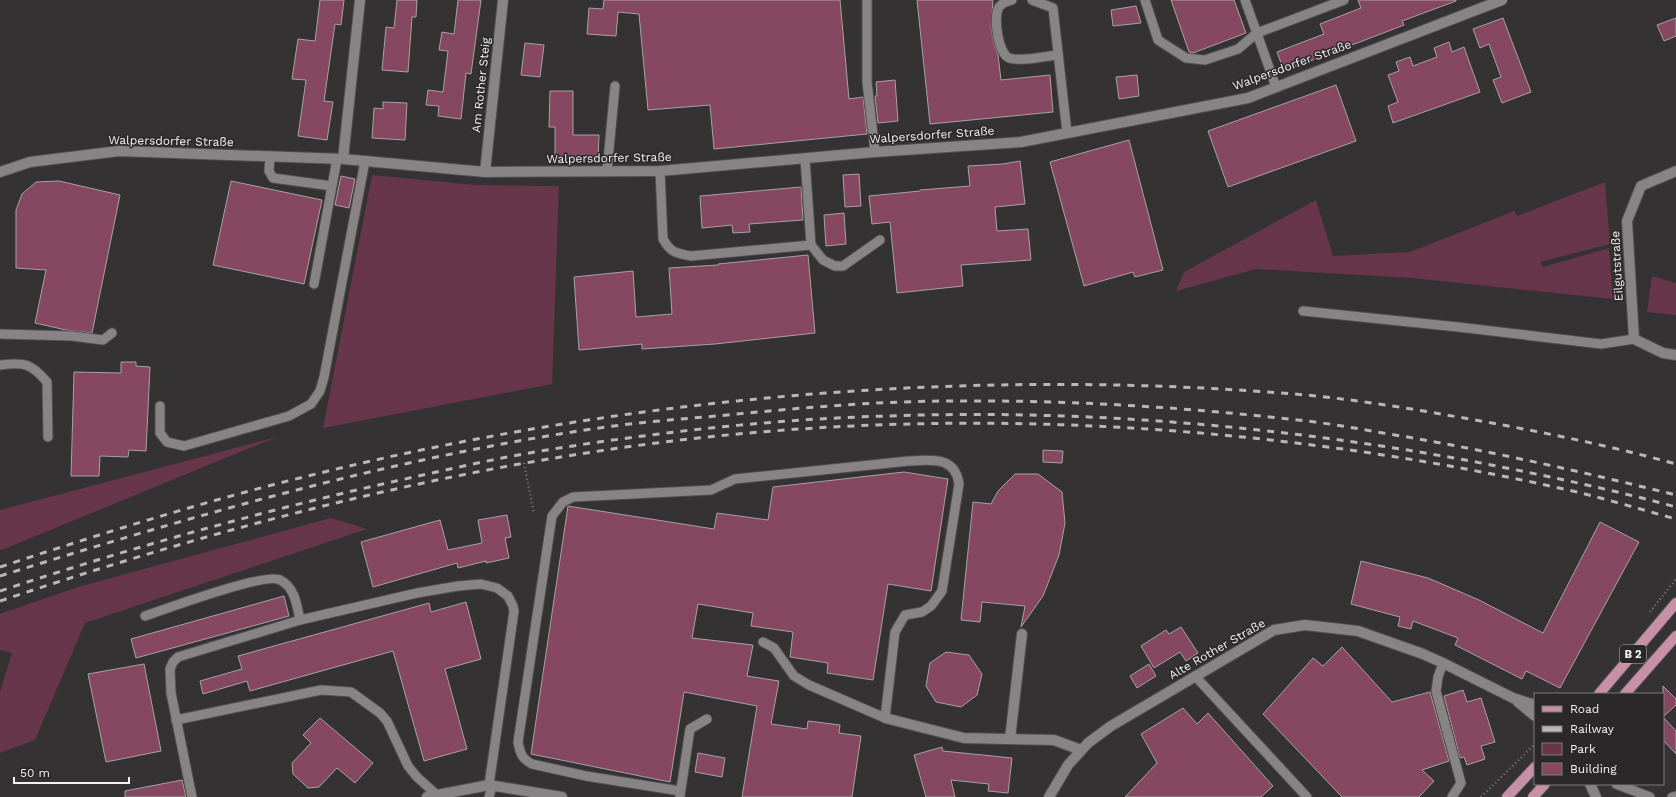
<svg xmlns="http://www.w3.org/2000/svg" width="1676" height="797" font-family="'Work Sans',sans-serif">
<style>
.green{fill:#67364a}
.building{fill:#864861;stroke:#a7a2a4}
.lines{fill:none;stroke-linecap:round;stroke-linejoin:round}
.lane-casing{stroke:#504e4f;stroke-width:11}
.street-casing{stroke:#504e4f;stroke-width:12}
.primary-casing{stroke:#504e4f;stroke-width:12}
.path{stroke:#7b797a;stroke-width:2.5;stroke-dasharray:1 3;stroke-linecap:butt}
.lane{stroke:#888485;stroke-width:9}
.street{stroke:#888485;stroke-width:10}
.primary{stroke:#c890a6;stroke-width:10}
.rail{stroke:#b9b7b8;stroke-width:3;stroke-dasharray:7 7;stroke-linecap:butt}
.labels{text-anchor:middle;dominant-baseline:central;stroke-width:3;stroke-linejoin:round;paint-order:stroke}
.shield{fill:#2b2829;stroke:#b7b5b6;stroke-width:1}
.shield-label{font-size:11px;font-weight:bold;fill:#f3f1f2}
.street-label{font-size:12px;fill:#f3f1f2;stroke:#2b2829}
</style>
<rect width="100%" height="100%" fill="#353233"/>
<g class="green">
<polygon points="372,175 475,185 559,186 552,384 323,428"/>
<polygon points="1605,182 1610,244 1540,262 1543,267 1609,248 1613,299 1412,278 1256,269 1176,291 1184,272 1316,200 1333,256 1410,252 1514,211 1519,219 1517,216"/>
<polygon points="1652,276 1676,283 1676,315 1647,312"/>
<polygon points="277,437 4,549 0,550 0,510"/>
<polygon points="331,518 367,529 85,623 35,740 0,753 0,692 12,653 0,650 0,614 78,587"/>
</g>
<g class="building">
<polygon points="320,0 344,0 341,25 335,24 324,101 333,102 327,140 298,136 306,80 292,79 298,39 315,41"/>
<polygon points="397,0 417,0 416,17 412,17 408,72 382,70 386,27 394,28"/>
<polygon points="458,0 481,0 471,74 466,73 461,119 438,116 439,106 426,105 428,90 443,92 448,51 439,50 442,32 454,34"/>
<polygon points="604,0 840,0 849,99 863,97 867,134 714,149 710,105 648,110 639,14 618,12 616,36 587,34 589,8 603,9"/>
<polygon points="917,0 993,0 991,27 994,44 998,55 1001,80 1050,75 1053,112 930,124"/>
<polygon points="1171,0 1234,0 1246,33 1193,53 1189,52"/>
<polygon points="1358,0 1456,0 1456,1 1402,21 1404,25 1284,71 1277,52 1324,34 1320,24 1361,8"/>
<polygon points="1136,6 1141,23 1113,26 1111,10"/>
<polygon points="1503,18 1531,92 1502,103 1493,80 1501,77 1489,44 1480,48 1473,29"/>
<polygon points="1676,18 1676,36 1664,41 1657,25"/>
<polygon points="1449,42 1452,52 1464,47 1480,92 1393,123 1388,106 1398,102 1388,75 1399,71 1396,62 1410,57 1413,66 1437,57 1434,48"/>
<polygon points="525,43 544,45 540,77 521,75"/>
<polygon points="1137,75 1139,96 1119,99 1116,77"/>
<polygon points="895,80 898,121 878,123 875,96 877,96 876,82"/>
<polygon points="1336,85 1356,141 1228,187 1208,131"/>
<polygon points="550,91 573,91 573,135 599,135 598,159 555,159 555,127 549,127"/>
<polygon points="383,102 407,103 405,140 372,138 374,108 383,109"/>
<polygon points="1129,140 1163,270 1135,277 1133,272 1084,286 1050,162"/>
<polygon points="1020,161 1025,204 995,207 997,231 1028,229 1031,260 961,265 963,286 897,293 890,222 872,224 869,196 920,191 920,190 970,186 968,166 1003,164"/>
<polygon points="859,174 861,206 845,207 843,175"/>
<polygon points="341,176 355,179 349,208 335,205"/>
<polygon points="59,181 120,195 92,333 66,330 35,323 46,270 16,268 16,210 22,194 36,182"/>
<polygon points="231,181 322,200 304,284 213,265"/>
<polygon points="801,187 803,220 749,224 750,232 733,233 732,225 702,228 700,196"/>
<polygon points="844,213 846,244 826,246 824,215"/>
<polygon points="808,255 815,333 715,344 642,349 642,344 579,350 574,277 633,271 636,317 672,314 669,268 718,265 718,264"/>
<polygon points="121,362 136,362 136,366 150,367 146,451 129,450 128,457 100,456 99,476 71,476 74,372 121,373"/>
<polygon points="1043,450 1063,451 1062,463 1043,462"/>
<polygon points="904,472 948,479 931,591 888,584 873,680 827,673 828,663 790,657 793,632 751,626 753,613 698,604 692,638 753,645 747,676 779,681 771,724 807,729 808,721 840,725 839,733 861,736 852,797 742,797 757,706 684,692 670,782 531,754 568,506 714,529 717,513 768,520 773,487"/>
<polygon points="1015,474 1038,474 1062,492 1065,523 1059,555 1043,596 1021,627 1025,606 982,602 980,622 961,620 973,502 991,504 998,491"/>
<polygon points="507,515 511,537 505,538 509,558 486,563 486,561 458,568 457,563 373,587 361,542 440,520 448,550 482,543 478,520"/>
<polygon points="1600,522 1639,542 1560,688 1526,671 1522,679 1455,645 1458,638 1413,621 1411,629 1398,626 1400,617 1351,604 1361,561 1428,578 1479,600 1543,633"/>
<polygon points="284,596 289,616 136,658 131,639"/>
<polygon points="466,602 481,659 445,669 467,749 424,761 393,651 250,691 247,681 203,694 200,681 242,669 238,656 429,603 431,612"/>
<polygon points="1181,627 1198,653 1186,661 1180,652 1154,668 1141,646 1166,630 1169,634"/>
<polygon points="1342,647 1392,702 1430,692 1449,761 1422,770 1434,781 1419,797 1342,797 1263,714 1313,658 1323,666"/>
<polygon points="946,652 969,655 982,674 977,695 961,707 936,702 926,686 930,663"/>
<polygon points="144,664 161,751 106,762 88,674"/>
<polygon points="1149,664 1156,676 1137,688 1130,676"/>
<polygon points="1663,686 1676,699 1676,705 1663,717 1676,731 1676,754 1663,740"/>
<polygon points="1463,690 1467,702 1481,698 1495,742 1481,746 1485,759 1467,765 1464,757 1460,758 1444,696"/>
<polygon points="1183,708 1197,724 1208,713 1273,786 1261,797 1125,797 1157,763 1141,734"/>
<polygon points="320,718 373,763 355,783 337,768 319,787 308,788 293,774 292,763 311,743 303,735"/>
<polygon points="942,747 943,751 1012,758 1008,793 988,791 989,784 951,780 955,797 926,797 914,755"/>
<polygon points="698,753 725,758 722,777 695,772"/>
<polygon points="182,780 186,797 125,797 125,791"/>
</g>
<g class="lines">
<defs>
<g id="lane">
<polyline points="867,0 867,82 875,152"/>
<path d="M1012,0C1007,1 1003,2 999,7C993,17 998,53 1009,58C1021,62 1046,56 1058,55"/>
<polyline points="1032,0 1053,8 1067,133"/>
<polyline points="1145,0 1158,40 1186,58 1205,60 1238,49 1257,33 1344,0"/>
<polyline points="1245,0 1276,87"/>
<polyline points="270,156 269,171 273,178 332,186 314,284"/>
<polyline points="805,159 811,245"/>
<polyline points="607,171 615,86"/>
<path d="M660,171L663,239C671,253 676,253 691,256L811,245L823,260L835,266H843L880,240"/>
<polyline points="332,186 337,159"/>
<polyline points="1303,311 1458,327 1601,344 1634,339"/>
<polyline points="0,334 72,336 103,340 112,333"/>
<path d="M0,365C24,362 31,363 47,382L48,437"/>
<polyline points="160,406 160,433 167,442 184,446 289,416 311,404 320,391 324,377 365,161"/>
<path d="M145,616C165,609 266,572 280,580C295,587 297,606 300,620"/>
<polyline points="1443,663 1438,677 1436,691 1461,783 1452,797"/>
<polyline points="1195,676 1307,797"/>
<polyline points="176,720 321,690 351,692 380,713 387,721 408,766 417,777 437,795"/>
<polyline points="1616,784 1650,797"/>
<path d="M680,791L586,776L532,764C522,759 520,753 518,742L552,516L563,502L573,497L711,490L735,479L909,461C932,460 955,456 959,484L942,591L931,606L922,612L905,615L895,632L885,718L809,685L794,676L774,648L763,642"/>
<polyline points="680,796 690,729 707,719"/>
<polyline points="192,797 171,693 170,669 173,662 178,657 300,620 417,593 458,586 481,584 497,588 508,596 513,606 514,611 489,785"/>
<polyline points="489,797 492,786"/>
<polyline points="1672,797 1676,796"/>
</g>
<g id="street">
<polyline points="343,159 360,0"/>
<polyline points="1676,171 1641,186 1627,221 1634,339 1663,353 1676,355"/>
<polyline points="0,172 30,162 119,151 343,159 485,172 660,171 875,152 1021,142 1248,98 1502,0"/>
<polyline points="485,172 503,0"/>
<polyline points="1518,702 1535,716"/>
<polyline points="885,718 964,738 1054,740 1081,750"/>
<polyline points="1010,739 1022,634"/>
<polyline points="1590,784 1596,797"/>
<polyline points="427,797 489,785 562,797"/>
<polyline points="1049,797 1068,765 1088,743 1111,726 1274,630 1305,625 1358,631 1423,654 1443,663 1513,698 1535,705"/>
</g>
<g id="primary">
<polyline points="1599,694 1676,603"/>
<polyline points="1625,694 1676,636"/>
<polyline points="1507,797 1535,767"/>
<polyline points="1533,797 1545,784"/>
</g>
</defs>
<use href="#lane" class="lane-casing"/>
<use href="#street" class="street-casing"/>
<use href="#primary" class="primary-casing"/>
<g class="path">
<polyline points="524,463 534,514"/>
<polyline points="1650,612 1676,579"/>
<polyline points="1481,797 1535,744"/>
</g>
<use href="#lane" class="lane"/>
<use href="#street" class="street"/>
<use href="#primary" class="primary"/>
<g class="rail">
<path d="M0,567C106,532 212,499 320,473C639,395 979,367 1306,395C1357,400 1408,408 1458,417C1532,430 1604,444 1676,464"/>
<path d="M0,576C198,514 400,456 606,427C643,422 680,419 717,416C797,408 876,401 956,401C1076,400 1197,408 1315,422C1338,425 1360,429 1383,433C1482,449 1579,471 1676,495"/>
<path d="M0,591C130,548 262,511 396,481C446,470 496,458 547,450C659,432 774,419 888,416C1084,409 1282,426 1476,462C1543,475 1610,489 1676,507"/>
<path d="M0,601C197,535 400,480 606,450C926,402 1262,420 1577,492C1610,500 1643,510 1676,519"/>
</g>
</g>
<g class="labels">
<rect class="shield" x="1620" y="645" width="26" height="18" rx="3"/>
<g class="shield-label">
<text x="1633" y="654">B 2</text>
</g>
<g class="street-label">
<text transform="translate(1292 65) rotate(-20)">Walpersdorfer Straße</text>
<text transform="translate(481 85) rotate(-84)">Am Rother Steig</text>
<text transform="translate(932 135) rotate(-4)">Walpersdorfer Straße</text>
<text transform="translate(171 141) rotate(1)">Walpersdorfer Straße</text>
<text transform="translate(609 158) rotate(-1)">Walpersdorfer Straße</text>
<text transform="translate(1617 266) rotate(-93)">Eilgutstraße</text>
<text transform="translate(1217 649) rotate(-30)">Alte Rother Straße</text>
</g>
</g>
<rect x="1534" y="693" width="130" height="92" fill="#2b2829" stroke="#7b7879"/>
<rect x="1542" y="706" width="20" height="6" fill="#c890a6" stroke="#7b7879"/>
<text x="1570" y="713" font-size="12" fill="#f3f1f2">Road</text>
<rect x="1542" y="726" width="20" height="6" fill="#b9b7b8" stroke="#7b7879"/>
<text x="1570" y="733" font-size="12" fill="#f3f1f2">Railway</text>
<rect x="1542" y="743" width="20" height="12" fill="#67364a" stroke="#7b7879"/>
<text x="1570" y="753" font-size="12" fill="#f3f1f2">Park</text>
<rect x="1542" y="763" width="20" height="12" fill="#864861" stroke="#7b7879"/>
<text x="1570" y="773" font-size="12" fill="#f3f1f2">Building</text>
<path d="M14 777v6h115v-6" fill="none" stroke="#f3f1f2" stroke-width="2"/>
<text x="20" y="777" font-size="12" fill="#f3f1f2" stroke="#2b2829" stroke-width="3" paint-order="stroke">50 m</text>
</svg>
